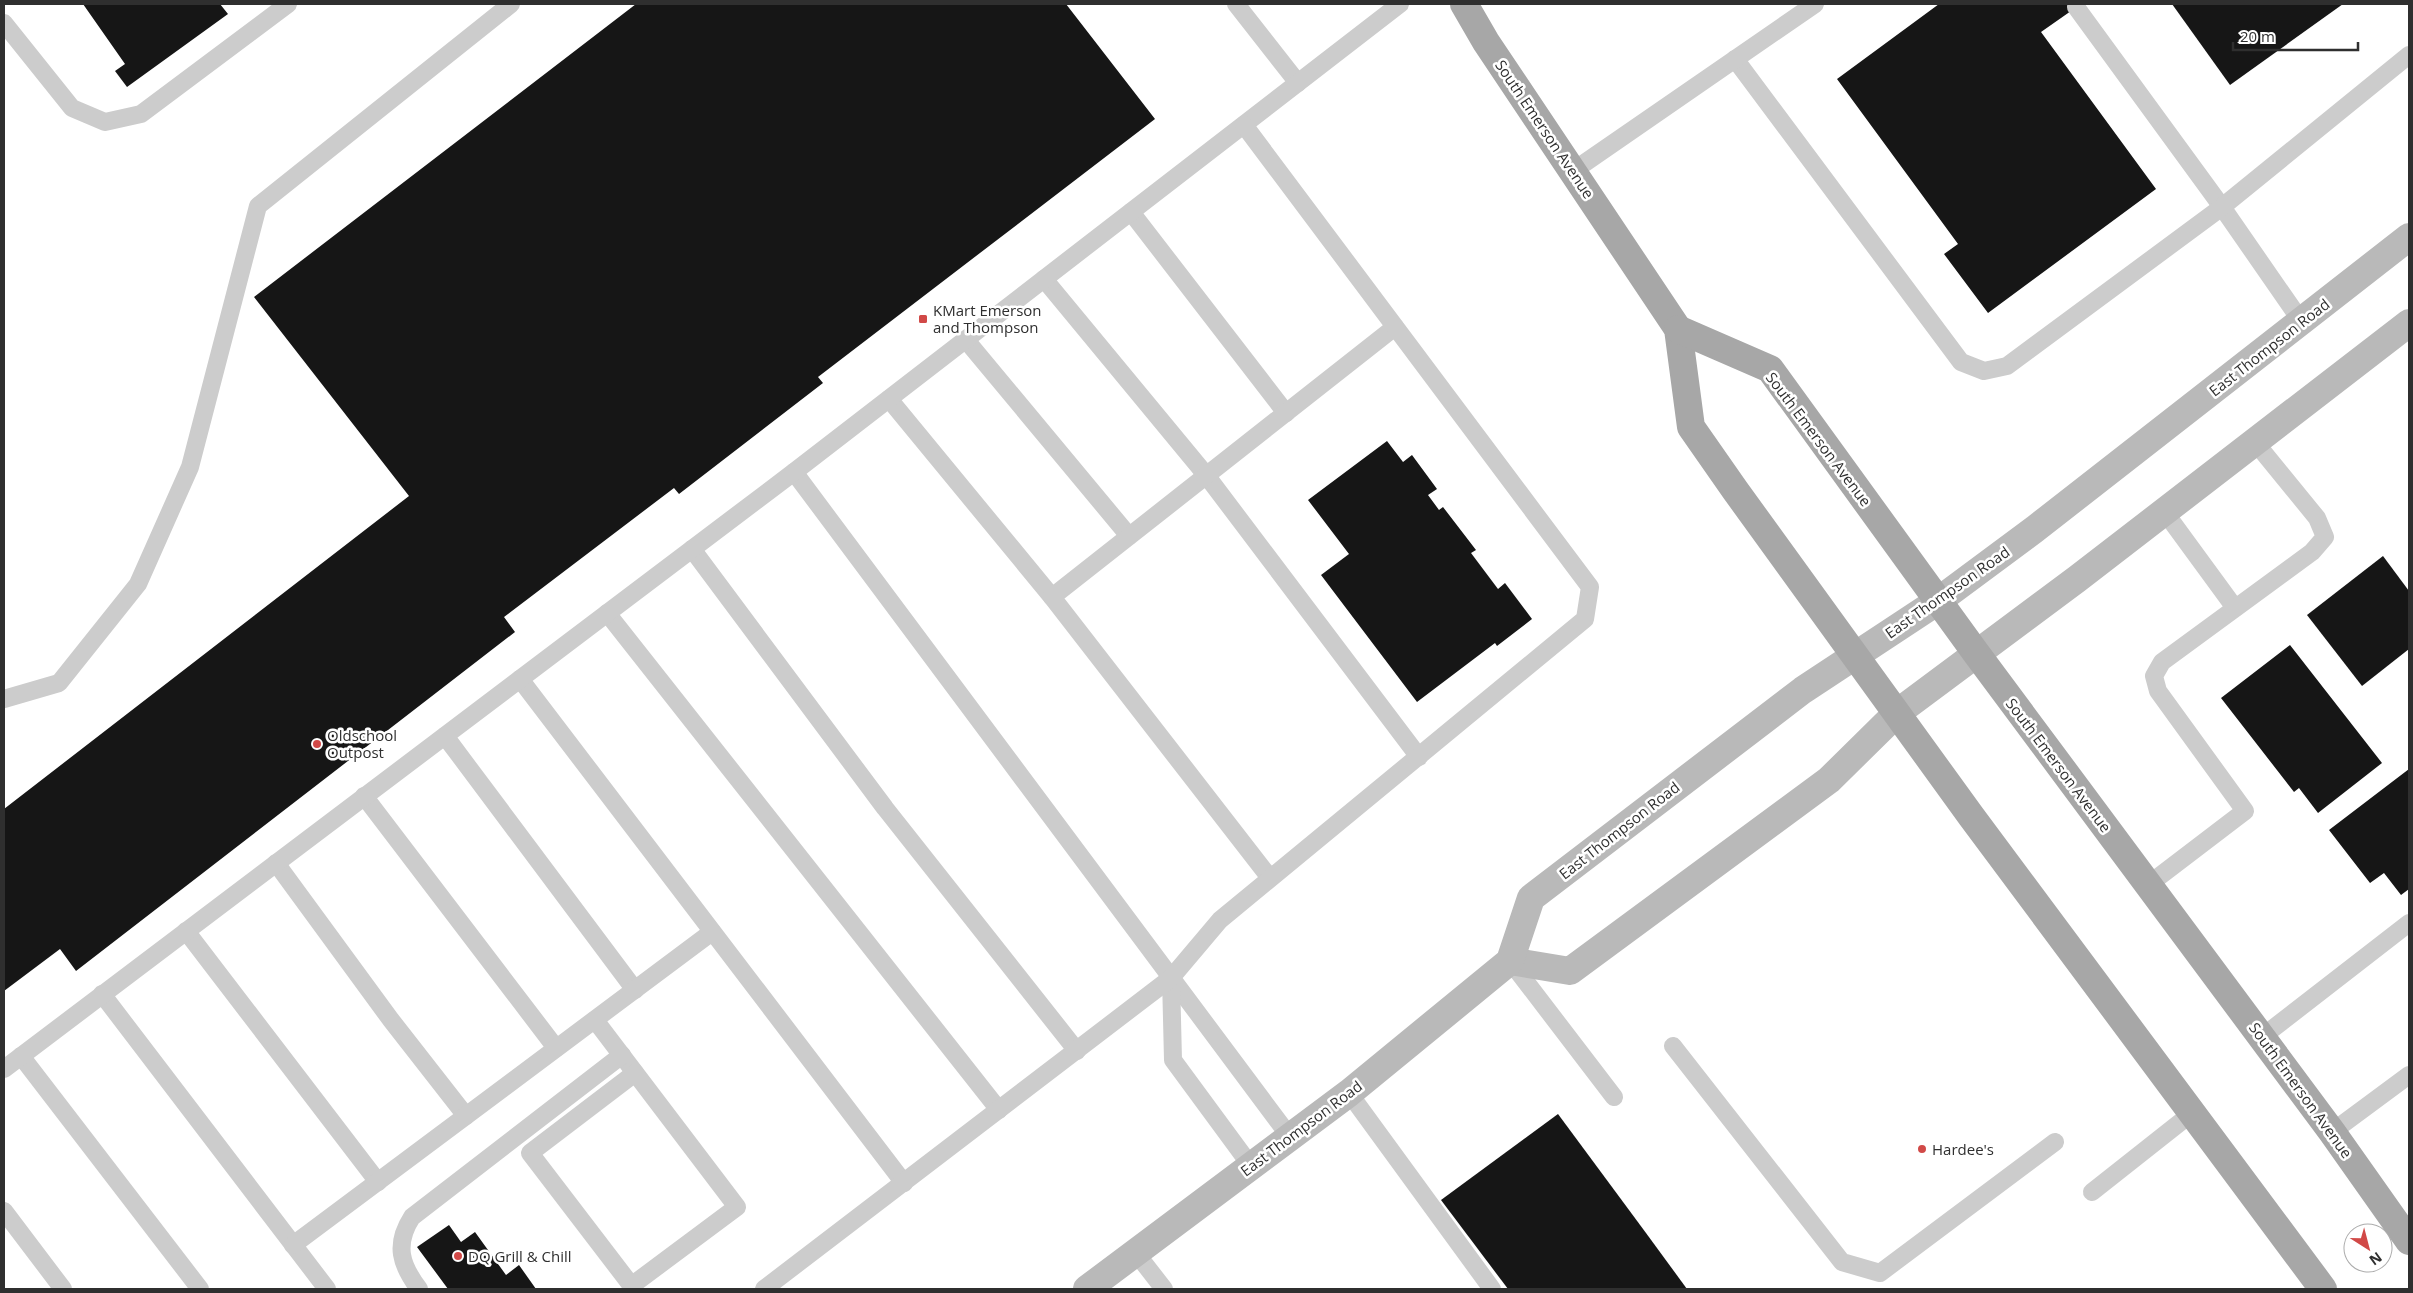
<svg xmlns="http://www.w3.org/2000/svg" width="2413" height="1293" font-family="'Open Sans',sans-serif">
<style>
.building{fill:#161616}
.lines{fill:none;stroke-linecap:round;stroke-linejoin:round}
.lane{stroke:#ccc;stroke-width:18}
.secondary{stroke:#b9b9b9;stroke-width:28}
.primary{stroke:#a7a7a7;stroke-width:28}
.poi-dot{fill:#d14947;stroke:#fff;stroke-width:2}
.labels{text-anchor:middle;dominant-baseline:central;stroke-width:5;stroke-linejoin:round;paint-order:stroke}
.street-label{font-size:15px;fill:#2f2f2f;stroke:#fff}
.poi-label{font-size:15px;fill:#2f2f2f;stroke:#fff;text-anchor:start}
</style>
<rect width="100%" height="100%" fill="#fff"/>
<g class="building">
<polygon points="83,4 220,4 228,14 127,87 115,71 125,64"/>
<polygon points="636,4 1066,4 1155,119 818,377 823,383 679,494 674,488 504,617 515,632 76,971 60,949 4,991 4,809 409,496 254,297"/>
<polygon points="1939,4 2081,4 2041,32 2156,189 1988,313 1944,254 1958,244 1837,79"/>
<polygon points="2172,4 2343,4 2230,85"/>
<polygon points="1387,441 1403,462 1412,455 1437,489 1428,495 1439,510 1443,507 1476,550 1471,553 1498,589 1505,583 1532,619 1497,646 1495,643 1417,702 1321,575 1349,554 1308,500"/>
<polygon points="2383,556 2409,591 2409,649 2362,686 2307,615"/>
<polygon points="2290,645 2382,763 2318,813 2299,788 2294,792 2221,698"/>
<polygon points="2409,769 2409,889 2401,895 2384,873 2370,883 2329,830"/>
<polygon points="1558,1114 1646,1233 1687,1289 1508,1289 1441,1200"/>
<polygon points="449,1225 461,1242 475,1232 506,1275 519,1265 536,1289 448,1289 417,1247"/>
</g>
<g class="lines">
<g class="lane">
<polyline points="1236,4 1298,83"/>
<polyline points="2076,7 2222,207 2301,321"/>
<polyline points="4,23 72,108 105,122 141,114 288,4"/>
<polyline points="1735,59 1961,362 1984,371 2007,366 2222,207 2409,55"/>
<polyline points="1573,171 1815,4"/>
<polyline points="1131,212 1286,413"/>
<polyline points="1044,279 1206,475 1419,757"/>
<polyline points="966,340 1129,536"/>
<polyline points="889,399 1052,597"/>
<polyline points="794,472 1290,1137"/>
<polyline points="2164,511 2235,608"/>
<polyline points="692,549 885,808 1077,1051"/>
<polyline points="607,613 999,1110"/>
<polyline points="520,679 904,1183"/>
<polyline points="4,699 59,683 138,584 190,467 258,206 511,4"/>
<polyline points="445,736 635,990"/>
<polyline points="364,796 556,1048"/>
<polyline points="276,863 391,1020 466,1116"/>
<polyline points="1270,878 1052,597 1395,327"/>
<polyline points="2148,885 2245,811 2158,691 2154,676 2162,662 2312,552 2325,537 2317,518 2255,442"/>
<polyline points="186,931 378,1182"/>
<polyline points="1510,961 1614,1097"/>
<polyline points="1171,978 1173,1060 1251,1166"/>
<polyline points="102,994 327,1289"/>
<polyline points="595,1020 737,1207 631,1286"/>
<polyline points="2262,1037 2409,923"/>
<polyline points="1673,1046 1842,1262 1880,1273 2055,1142"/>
<polyline points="21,1056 200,1289"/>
<polyline points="4,1069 794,472 1400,4"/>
<polyline points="1349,1093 1492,1289"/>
<polyline points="2332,1132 2409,1075"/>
<polyline points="2092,1192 2192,1113"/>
<polyline points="4,1211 63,1289"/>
<polyline points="293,1245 712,932"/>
<polyline points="1136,1253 1164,1289"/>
<path d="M419,1289C401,1265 394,1245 412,1217L622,1055"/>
<polyline points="634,1289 530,1153 635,1073"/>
<polyline points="764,1289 1171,978 1220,920 1585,619 1590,587 1244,125"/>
</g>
<g class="secondary">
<polyline points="1510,961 1570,971 1829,780 1897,713 2077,579 2409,323"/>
<polyline points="1087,1289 1349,1093 1510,961 1531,898 1803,690 1938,601 2035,529 2409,237"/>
</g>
<g class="primary">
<polyline points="1464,4 1486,42 1678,329 1691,427 1735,490 1971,816 2323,1289"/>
<polyline points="1678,329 1770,369 1976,653 2332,1132 2409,1241"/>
</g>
</g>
<g class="poi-dot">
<rect x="918" y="314" width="10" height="10" rx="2.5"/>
<circle cx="317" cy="744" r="5"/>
<circle cx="1922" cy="1149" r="5"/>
<circle cx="458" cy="1256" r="5"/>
</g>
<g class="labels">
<g class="street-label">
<text transform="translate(1545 129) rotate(56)">South Emerson Avenue</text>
<text transform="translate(2269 347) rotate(-38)">East Thompson Road</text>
<text transform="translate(1819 439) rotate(53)">South Emerson Avenue</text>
<text transform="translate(1947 592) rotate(-35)">East Thompson Road</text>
<text transform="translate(2059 765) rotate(53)">South Emerson Avenue</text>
<text transform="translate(1619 830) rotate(-38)">East Thompson Road</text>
<text transform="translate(2301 1090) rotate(54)">South Emerson Avenue</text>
<text transform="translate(1301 1128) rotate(-37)">East Thompson Road</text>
</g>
<g class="poi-label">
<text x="933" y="310">KMart Emerson<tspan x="933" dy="17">and Thompson</tspan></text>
<text x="327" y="735">Oldschool<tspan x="327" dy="17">Outpost</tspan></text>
<text x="1932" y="1149">Hardee's</text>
<text x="468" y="1256">DQ Grill &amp; Chill</text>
</g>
</g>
<rect width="2413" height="1293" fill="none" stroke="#2f2f2f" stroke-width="10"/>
<g transform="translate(2368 1248) rotate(144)"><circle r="24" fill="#ffffff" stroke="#acacac"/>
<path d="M0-4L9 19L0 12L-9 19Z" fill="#d14947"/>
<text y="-8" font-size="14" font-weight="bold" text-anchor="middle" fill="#2f2f2f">N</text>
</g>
<path d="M2233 42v8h125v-8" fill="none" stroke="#2f2f2f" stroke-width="2.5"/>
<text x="2240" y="42" font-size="15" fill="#2f2f2f" stroke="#ffffff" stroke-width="4" paint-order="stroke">20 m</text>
</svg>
